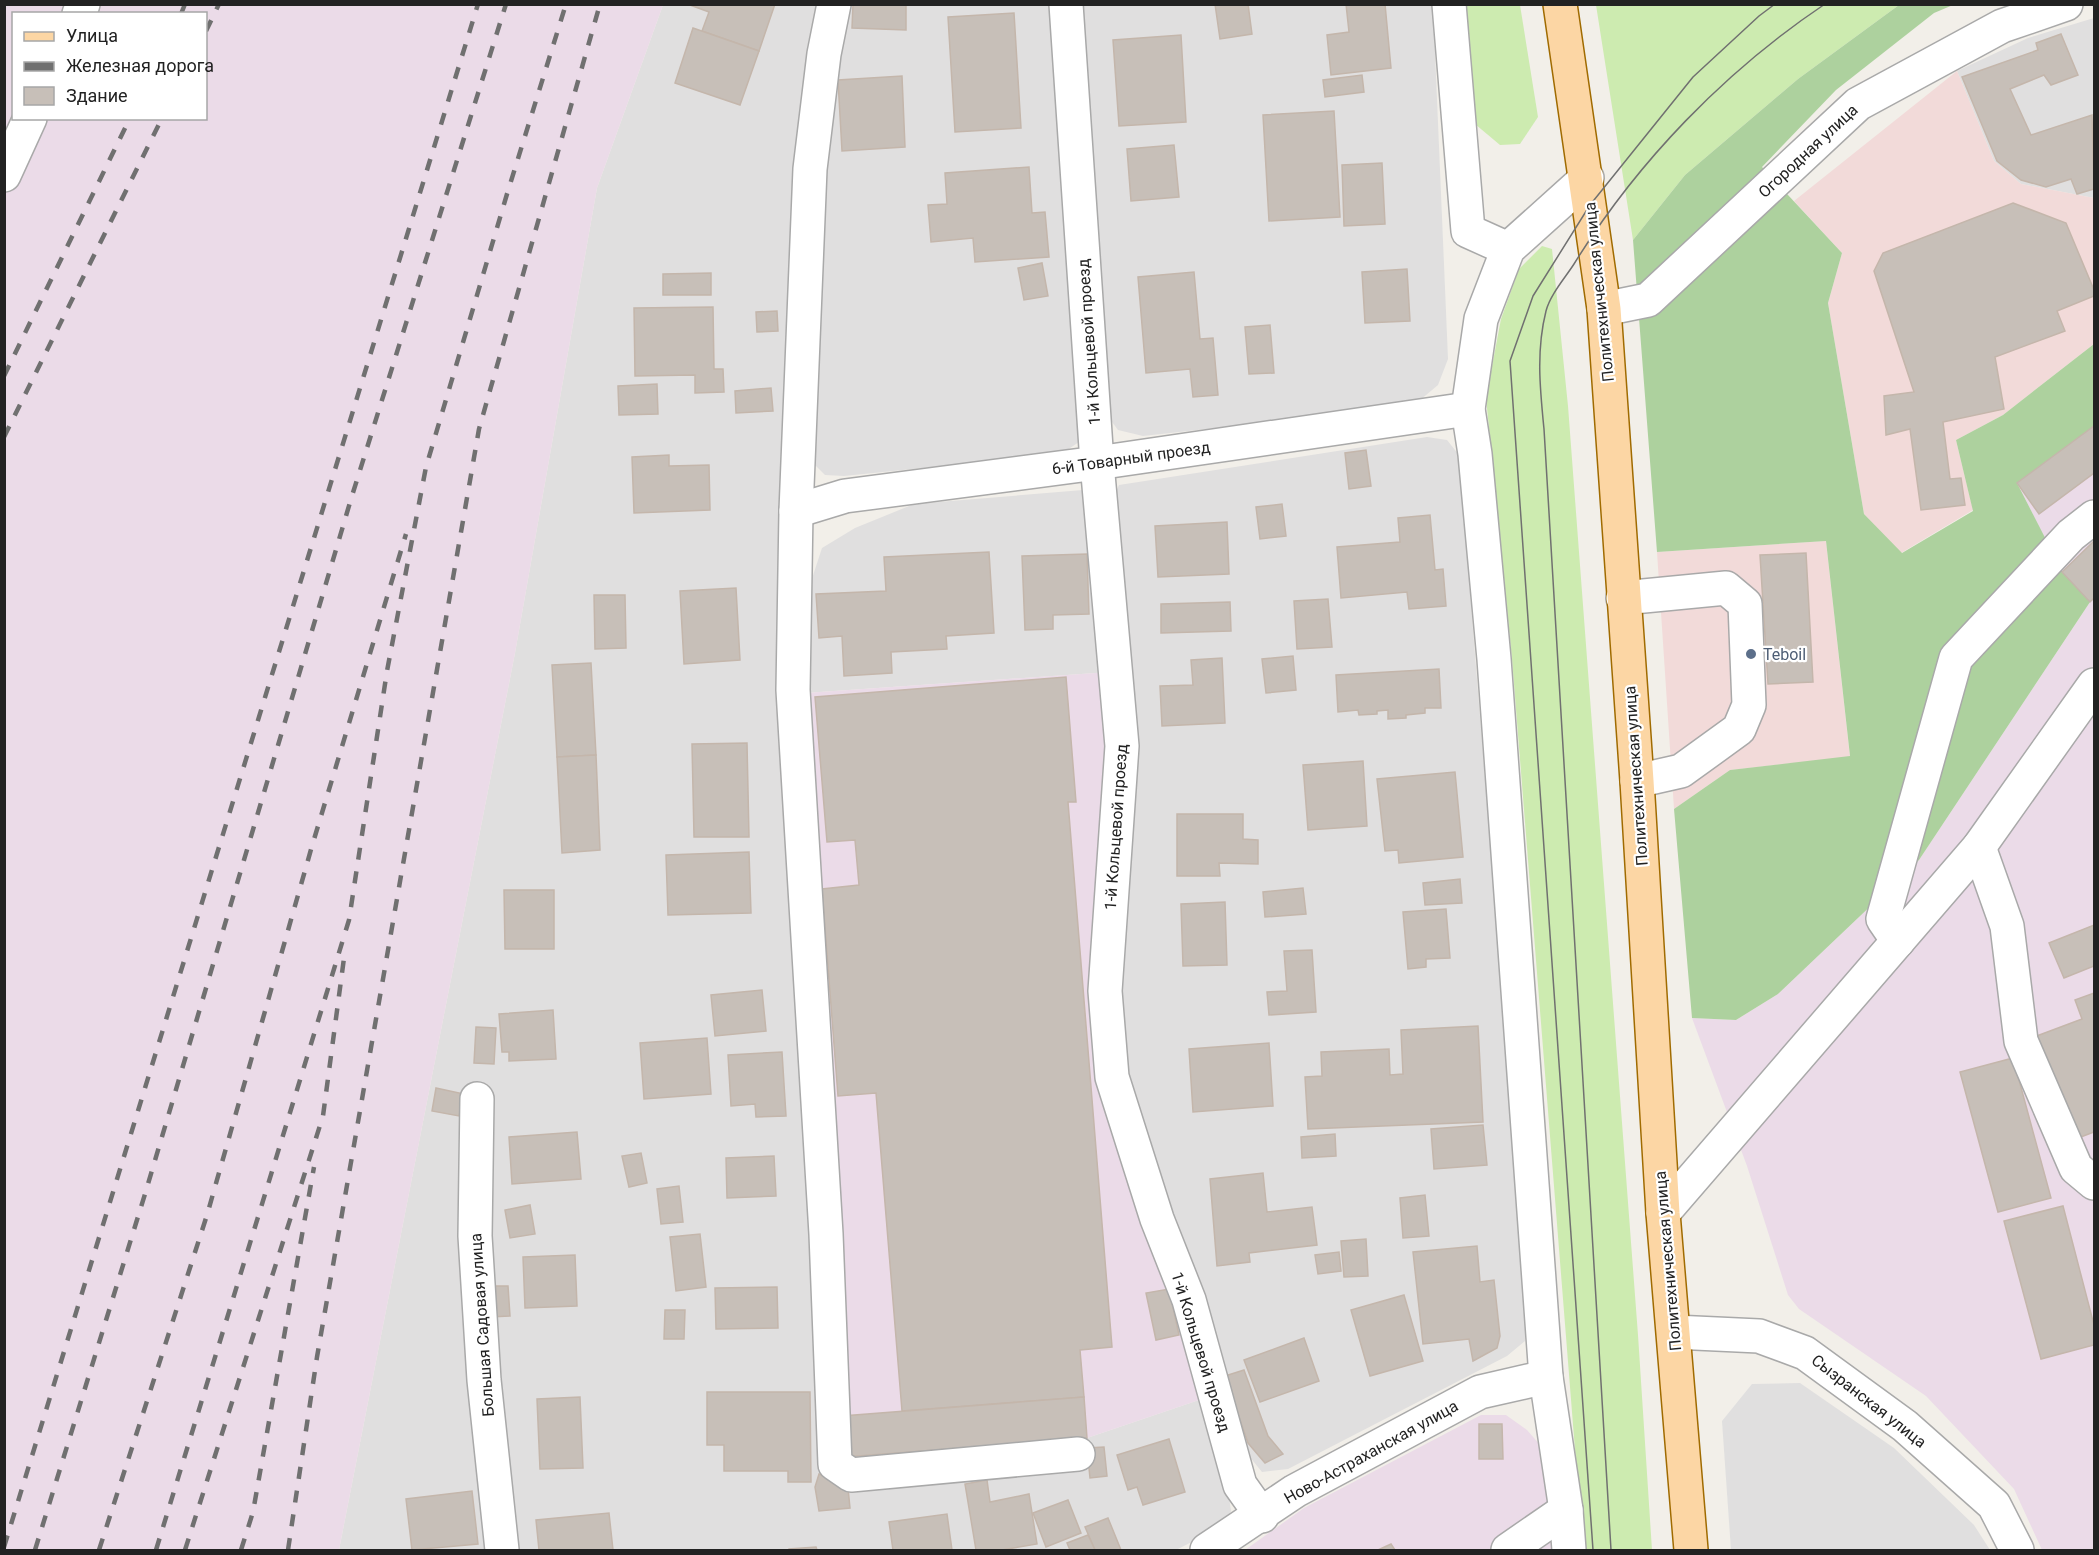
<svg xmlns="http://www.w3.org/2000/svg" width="2099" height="1555" font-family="Roboto,sans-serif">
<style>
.residential{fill:#e0dfdf}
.commercial{fill:#f2dad9}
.industrial{fill:#ebdbe8;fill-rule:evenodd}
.grass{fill:#cdebb0}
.forest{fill:#add19e}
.building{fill:#c7bfb8;stroke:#c4b6ab;stroke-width:1.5}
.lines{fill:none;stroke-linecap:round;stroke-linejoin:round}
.minor-casing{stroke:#a9a9a9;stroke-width:36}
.major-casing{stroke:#a06b00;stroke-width:36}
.minor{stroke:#fff;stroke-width:33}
.major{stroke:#fcd6a4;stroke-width:33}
.tram{stroke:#707070;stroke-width:1.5}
.rail{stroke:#707070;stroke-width:4.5;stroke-dasharray:12 12;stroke-linecap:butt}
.service-dot{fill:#5c6f8a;stroke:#fff;stroke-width:2}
.labels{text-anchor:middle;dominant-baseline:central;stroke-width:4.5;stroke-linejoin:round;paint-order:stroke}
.street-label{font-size:16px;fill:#222;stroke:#fff}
.service-label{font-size:16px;fill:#4e5e75;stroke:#fff;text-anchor:start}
</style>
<rect width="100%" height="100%" fill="#f2efe9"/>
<g class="residential">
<polygon points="663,5 816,5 807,48 797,167 784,690 1083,1471 1087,1438 1199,1400 1227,1483 1231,1511 1223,1526 1176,1550 339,1550 515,653 597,188"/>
<polygon points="845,5 1059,5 1082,440 1061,454 844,476 825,475 812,462 818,171"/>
<polygon points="1075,5 1433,5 1448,359 1438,385 1413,406 1143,436 1118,430 1104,411"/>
<polygon points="2094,18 2094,198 2021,184 1994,161 1957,71 2028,38"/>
<polygon points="1427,437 1447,440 1459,455 1528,1315 1525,1341 1507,1356 1288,1469 1262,1472 1240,1445 1124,1077 1116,989 1139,751 1113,498 1119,485"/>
<polygon points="1083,490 1110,672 805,693 805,600 822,548 855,528 914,504"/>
<polygon points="1800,1383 1894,1448 1974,1525 1990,1550 1731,1550 1722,1421 1752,1384"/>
</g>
<g class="commercial">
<polygon points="1957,71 1994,161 2021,184 2094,198 2094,344 2003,415 1956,440 1973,510 1901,553 1864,514 1828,303 1842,253 1794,201"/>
<polygon points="1826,541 1850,757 1730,770 1674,809 1657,552"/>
</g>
<g class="industrial">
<path d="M5,5H663L597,188L515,653L339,1550H5ZM14,14H206V118H14Z"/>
<polygon points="2094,426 2094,1550 2042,1550 2014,1489 1926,1396 1799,1309 1788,1295 1747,1166 1692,1018 1736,1020 1778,994 1919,860 2090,602 2062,572 2017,483"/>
<polygon points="1110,672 1092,988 1181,1306 1199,1400 1087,1438 1083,1471 850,1484 805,693"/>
<polygon points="1481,1415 1506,1415 1527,1430 1541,1446 1557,1550 1245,1550 1304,1508"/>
</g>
<g class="grass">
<polygon points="1463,5 1520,5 1538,117 1520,144 1500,145 1475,124"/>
<polygon points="1596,5 1899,5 1798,79 1685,175 1633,240"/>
<polygon points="1542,246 1552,249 1568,406 1638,1335 1652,1550 1583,1550 1512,659 1486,398 1501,319 1519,269"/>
</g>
<polygon class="forest" points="1899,5 1953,5 1934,13 1836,90 1762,167 1842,253 1828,303 1864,514 1902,553 1973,511 1956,440 2003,415 2094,344 2094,426 2017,483 2062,571 2090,602 1919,860 1778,994 1736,1020 1692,1018 1674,809 1730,770 1850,756 1826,541 1657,552 1633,240 1685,175 1798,79"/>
<g class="building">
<polygon points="775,4 759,51 702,31 709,12 690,5"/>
<polygon points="853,4 906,4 906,30 852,28"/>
<polygon points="1215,4 1248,4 1252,34 1220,39"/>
<polygon points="1346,4 1385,4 1391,68 1331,75 1327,35 1349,32"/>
<polygon points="1014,13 1021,128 955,132 948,17"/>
<polygon points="693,28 759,51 740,105 675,83"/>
<polygon points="2061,34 2078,75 2051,85 2044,75 2010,89 2031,135 2092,115 2094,189 2077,194 2071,179 2046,187 2021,180 1997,161 1962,77 2038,50 2036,43"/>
<polygon points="1181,35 1186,122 1119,126 1113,40"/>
<polygon points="1362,75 1364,92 1325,97 1323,80"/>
<polygon points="902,76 905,147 842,151 838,80"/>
<polygon points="1334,111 1340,217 1269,221 1263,115"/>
<polygon points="1174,145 1179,197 1131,201 1127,149"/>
<polygon points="1382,163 1385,224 1344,226 1342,165"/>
<polygon points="1029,167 1032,213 1045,212 1049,257 975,262 973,238 931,242 928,205 947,204 945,173"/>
<polygon points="2013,203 2066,223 2094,290 2094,296 2057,311 2065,331 1995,357 2004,409 1943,422 1950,479 1961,478 1965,505 1921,510 1910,429 1886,435 1884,396 1914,392 1874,271 1883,253"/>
<polygon points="1042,263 1048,296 1024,300 1018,268"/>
<polygon points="1407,269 1410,321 1365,323 1362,272"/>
<polygon points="1194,272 1200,339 1213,338 1218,395 1193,397 1190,369 1146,373 1138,277"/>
<polygon points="711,273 711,295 663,295 663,274"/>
<polygon points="713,307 714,369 723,369 724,392 695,393 695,375 635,376 634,308"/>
<polygon points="777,311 778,331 757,332 756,312"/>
<polygon points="1270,325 1274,373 1249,374 1245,327"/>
<polygon points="657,384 658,414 619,415 618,386"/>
<polygon points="771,388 773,411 736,413 735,391"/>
<polygon points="2094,426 2094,473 2039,514 2017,483"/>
<polygon points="1366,450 1371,486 1349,489 1345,453"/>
<polygon points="669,455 669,466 709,465 710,510 634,513 632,457"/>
<polygon points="1282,504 1286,536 1260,539 1256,507"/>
<polygon points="1430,515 1435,570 1443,569 1446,606 1409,609 1407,592 1341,598 1337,547 1400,542 1398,518"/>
<polygon points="1227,522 1229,574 1158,577 1155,526"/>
<polygon points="2094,541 2094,598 2090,602 2062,572"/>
<polygon points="989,552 994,633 946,636 947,649 891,652 892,673 844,676 842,636 819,638 816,594 886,591 884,557"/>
<polygon points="1806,553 1813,682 1768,684 1760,555"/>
<polygon points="1087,554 1089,614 1053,615 1053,629 1025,630 1022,556"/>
<polygon points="736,588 740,660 684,664 680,591"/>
<polygon points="594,595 625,595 626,648 595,649"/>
<polygon points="1328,599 1332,647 1297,649 1294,601"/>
<polygon points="1230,602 1231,631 1161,633 1161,604"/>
<polygon points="1293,656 1296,690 1266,693 1262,659"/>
<polygon points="1222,658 1225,723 1162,726 1160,686 1193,685 1191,660"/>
<polygon points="591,663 596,755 557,757 552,665"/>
<polygon points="1439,669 1441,708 1425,708 1425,713 1406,715 1406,718 1388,719 1388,710 1377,711 1377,714 1359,715 1358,710 1338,712 1336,675"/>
<polygon points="1066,677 1076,802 1068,802 1112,1347 1080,1350 1084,1397 902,1411 876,1093 838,1096 822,889 859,885 855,840 827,842 815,697"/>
<polygon points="747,743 749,837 694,837 692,744"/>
<polygon points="596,755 600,850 562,853 557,757"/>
<polygon points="1363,761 1367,826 1308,830 1303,765"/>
<polygon points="1455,772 1463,857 1399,863 1398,850 1385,851 1377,779"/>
<polygon points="1177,814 1243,814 1243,839 1258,840 1258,864 1219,863 1220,876 1177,876"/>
<polygon points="749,852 751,913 668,915 666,855"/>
<polygon points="1460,879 1462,903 1425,905 1423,883"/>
<polygon points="1303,888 1306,914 1265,917 1263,892"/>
<polygon points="504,890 554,890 554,949 505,949"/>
<polygon points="1225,902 1227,965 1183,966 1181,904"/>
<polygon points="1446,909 1450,958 1426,959 1426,967 1408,969 1403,912"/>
<polygon points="2094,925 2094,966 2064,978 2049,943"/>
<polygon points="1312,950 1316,1012 1269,1015 1267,992 1287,991 1284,951"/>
<polygon points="762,990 766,1031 715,1036 711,995"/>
<polygon points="2094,993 2094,1132 2073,1140 2034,1037 2082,1019 2075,1000"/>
<polygon points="553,1010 556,1059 509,1061 509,1052 502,1052 499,1014"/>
<polygon points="1478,1026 1483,1122 1308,1129 1305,1077 1322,1076 1321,1052 1389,1049 1390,1075 1403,1074 1401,1030"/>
<polygon points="476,1027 496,1028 494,1064 474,1063"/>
<polygon points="707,1038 711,1094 644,1099 640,1043"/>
<polygon points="1269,1043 1273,1106 1193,1112 1189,1049"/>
<polygon points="782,1052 786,1116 756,1117 755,1104 731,1106 728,1055"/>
<polygon points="2013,1058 2051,1198 1998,1212 1960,1072"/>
<polygon points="436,1088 464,1094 459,1116 432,1111"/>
<polygon points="1483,1125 1487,1165 1434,1169 1431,1129"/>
<polygon points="577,1132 581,1179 512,1184 509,1137"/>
<polygon points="1335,1134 1336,1156 1302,1158 1301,1137"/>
<polygon points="641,1153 647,1183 629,1187 622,1156"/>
<polygon points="774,1156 776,1196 727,1198 726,1158"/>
<polygon points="1263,1173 1267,1212 1312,1207 1317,1245 1249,1253 1250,1262 1217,1266 1210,1179"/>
<polygon points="679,1186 683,1222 661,1224 657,1189"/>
<polygon points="1425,1195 1429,1236 1403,1238 1400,1198"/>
<polygon points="530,1205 535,1234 510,1238 505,1210"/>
<polygon points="2063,1206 2094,1325 2094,1345 2041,1359 2004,1221"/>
<polygon points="700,1234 706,1287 676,1291 670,1237"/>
<polygon points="1366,1239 1368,1276 1344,1277 1341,1241"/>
<polygon points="1477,1246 1480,1282 1494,1280 1500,1336 1497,1348 1473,1361 1469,1339 1423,1344 1413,1252"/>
<polygon points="1339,1252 1341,1271 1318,1274 1315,1255"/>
<polygon points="575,1255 577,1306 525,1308 523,1257"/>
<polygon points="489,1286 508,1286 510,1316 490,1317"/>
<polygon points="777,1287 778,1328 716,1329 715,1288"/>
<polygon points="1169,1289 1179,1335 1156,1340 1146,1293"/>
<polygon points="1404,1295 1423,1361 1370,1376 1351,1310"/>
<polygon points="665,1310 685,1310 684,1339 664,1339"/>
<polygon points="1304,1338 1319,1381 1260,1402 1244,1360"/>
<polygon points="1244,1370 1268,1436 1283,1454 1265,1463 1248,1443 1225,1376"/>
<polygon points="707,1392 810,1392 811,1482 788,1482 788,1471 724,1471 724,1445 707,1445"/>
<polygon points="580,1397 583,1468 540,1469 537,1399"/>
<polygon points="1084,1397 1087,1438 845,1457 842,1416"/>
<polygon points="1479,1424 1502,1424 1503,1459 1479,1459"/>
<polygon points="1169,1439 1185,1492 1143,1505 1137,1487 1128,1490 1117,1455"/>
<polygon points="1104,1447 1107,1476 1090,1478 1087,1448"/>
<polygon points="819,1474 848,1488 850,1508 819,1511 815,1487"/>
<polygon points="987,1480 990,1502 1029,1494 1037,1544 1002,1550 976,1550 965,1484"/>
<polygon points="472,1491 478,1544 412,1550 406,1499"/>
<polygon points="1068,1500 1081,1533 1046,1547 1033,1513"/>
<polygon points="609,1513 613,1550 539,1550 536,1520"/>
<polygon points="947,1514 952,1550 893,1550 889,1522"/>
<polygon points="1108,1518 1121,1550 1095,1550 1085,1527"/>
<polygon points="1088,1535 1095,1550 1070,1550 1067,1543"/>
<polygon points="1391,1544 1395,1550 1378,1550"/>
<polygon points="816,1547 817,1550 789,1550 789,1549"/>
</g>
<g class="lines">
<defs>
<g id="minor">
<polyline points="834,4 824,54 810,169 796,511 793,690 826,1234 835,1464 851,1475 1078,1454"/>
<polyline points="1066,4 1097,463 1122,746 1105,991 1112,1077 1157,1219 1189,1300 1240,1485 1262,1516"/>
<polyline points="1449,4 1468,231 1508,249"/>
<polyline points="79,14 83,4"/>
<polyline points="4,175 30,118"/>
<polyline points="1604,309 1648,300 1858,104 2002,26 2066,4"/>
<polyline points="796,511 845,496 1097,463 1468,409"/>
<polyline points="1623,598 1726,588 1745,604 1749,705 1739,729 1681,771 1637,781"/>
<polyline points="1979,847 2007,926 2021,1041 2076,1168 2094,1183"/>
<polyline points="1898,941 1883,919 1956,658 2071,535 2094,517"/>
<polyline points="477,1099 475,1236 484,1380 502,1550"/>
<polyline points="1663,1213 1979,847 2094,685"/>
<polyline points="1674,1332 1759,1336 1805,1353 1905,1426 1994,1505 2017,1550"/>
<polyline points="1207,1550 1295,1491 1480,1392 1546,1377"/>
<polyline points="1508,1550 1566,1510"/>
<polyline points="1569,1550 1566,1510 1546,1377 1494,659 1475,454 1468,409 1481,319 1508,249 1587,178"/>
</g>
<polyline id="major" points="1560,4 1604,309 1637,781 1663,1213 1691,1550"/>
</defs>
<use href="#minor" class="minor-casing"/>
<use href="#major" class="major-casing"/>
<use href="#minor" class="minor"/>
<use href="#major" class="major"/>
<g class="tram">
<polyline points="1593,1550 1510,361 1533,296 1590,205 1693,77 1759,16 1775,4"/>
<path d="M1611,1550L1544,429C1540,389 1536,351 1546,311C1550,295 1565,278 1574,264C1637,162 1725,71 1825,4"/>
</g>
<g class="rail">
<polyline points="181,14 185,4"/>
<polyline points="206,31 219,4"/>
<polyline points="4,376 130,118"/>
<polyline points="4,437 162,118"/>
<polyline points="4,1547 478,4"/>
<polyline points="35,1550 145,1194 351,499 506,4"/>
<polyline points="99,1550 207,1215 312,846 406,534"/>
<polyline points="156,1550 349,920 387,671 426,467 507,194 566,4"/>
<polyline points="185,1550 323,1116 344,958"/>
<polyline points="241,1550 253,1512 314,1167"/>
<polyline points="288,1550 317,1357 479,429 600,4"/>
</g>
</g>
<circle class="service-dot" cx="1751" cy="654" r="6"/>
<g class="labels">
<g class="street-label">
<text transform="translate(1808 151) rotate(-43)">Огородная улица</text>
<text transform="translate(1599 292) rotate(-96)">Политехническая улица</text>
<text transform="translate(1089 342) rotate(-94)">1-й Кольцевой проезд</text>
<text transform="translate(1131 458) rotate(-8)">6-й Товарный проезд</text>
<text transform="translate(1636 776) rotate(-94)">Политехническая улица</text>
<text transform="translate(1116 827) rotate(-86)">1-й Кольцевой проезд</text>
<text transform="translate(1668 1261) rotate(-95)">Политехническая улица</text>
<text transform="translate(482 1325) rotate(-94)">Большая Садовая улица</text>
<text transform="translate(1201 1352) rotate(73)">1-й Кольцевой проезд</text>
<text transform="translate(1869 1401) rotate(38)">Сызранская улица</text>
<text transform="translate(1371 1452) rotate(-29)">Ново-Астраханская улица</text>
</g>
<g class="service-label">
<text x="1763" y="654">Teboil</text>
</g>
</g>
<rect width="2099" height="1555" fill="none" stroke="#222222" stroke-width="12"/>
<rect x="12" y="12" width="195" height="108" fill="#ffffff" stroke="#a7a7a7" stroke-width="1.5"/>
<rect x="24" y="32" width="30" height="9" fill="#fcd6a4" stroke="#a7a7a7" stroke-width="1.5"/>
<text x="66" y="42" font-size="18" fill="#222222">Улица</text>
<rect x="24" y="62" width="30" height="9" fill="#707070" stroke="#a7a7a7" stroke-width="1.5"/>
<text x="66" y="72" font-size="18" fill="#222222">Железная дорога</text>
<rect x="24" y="87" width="30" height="18" fill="#c7bfb8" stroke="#a7a7a7" stroke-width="1.5"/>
<text x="66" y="102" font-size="18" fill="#222222">Здание</text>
</svg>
